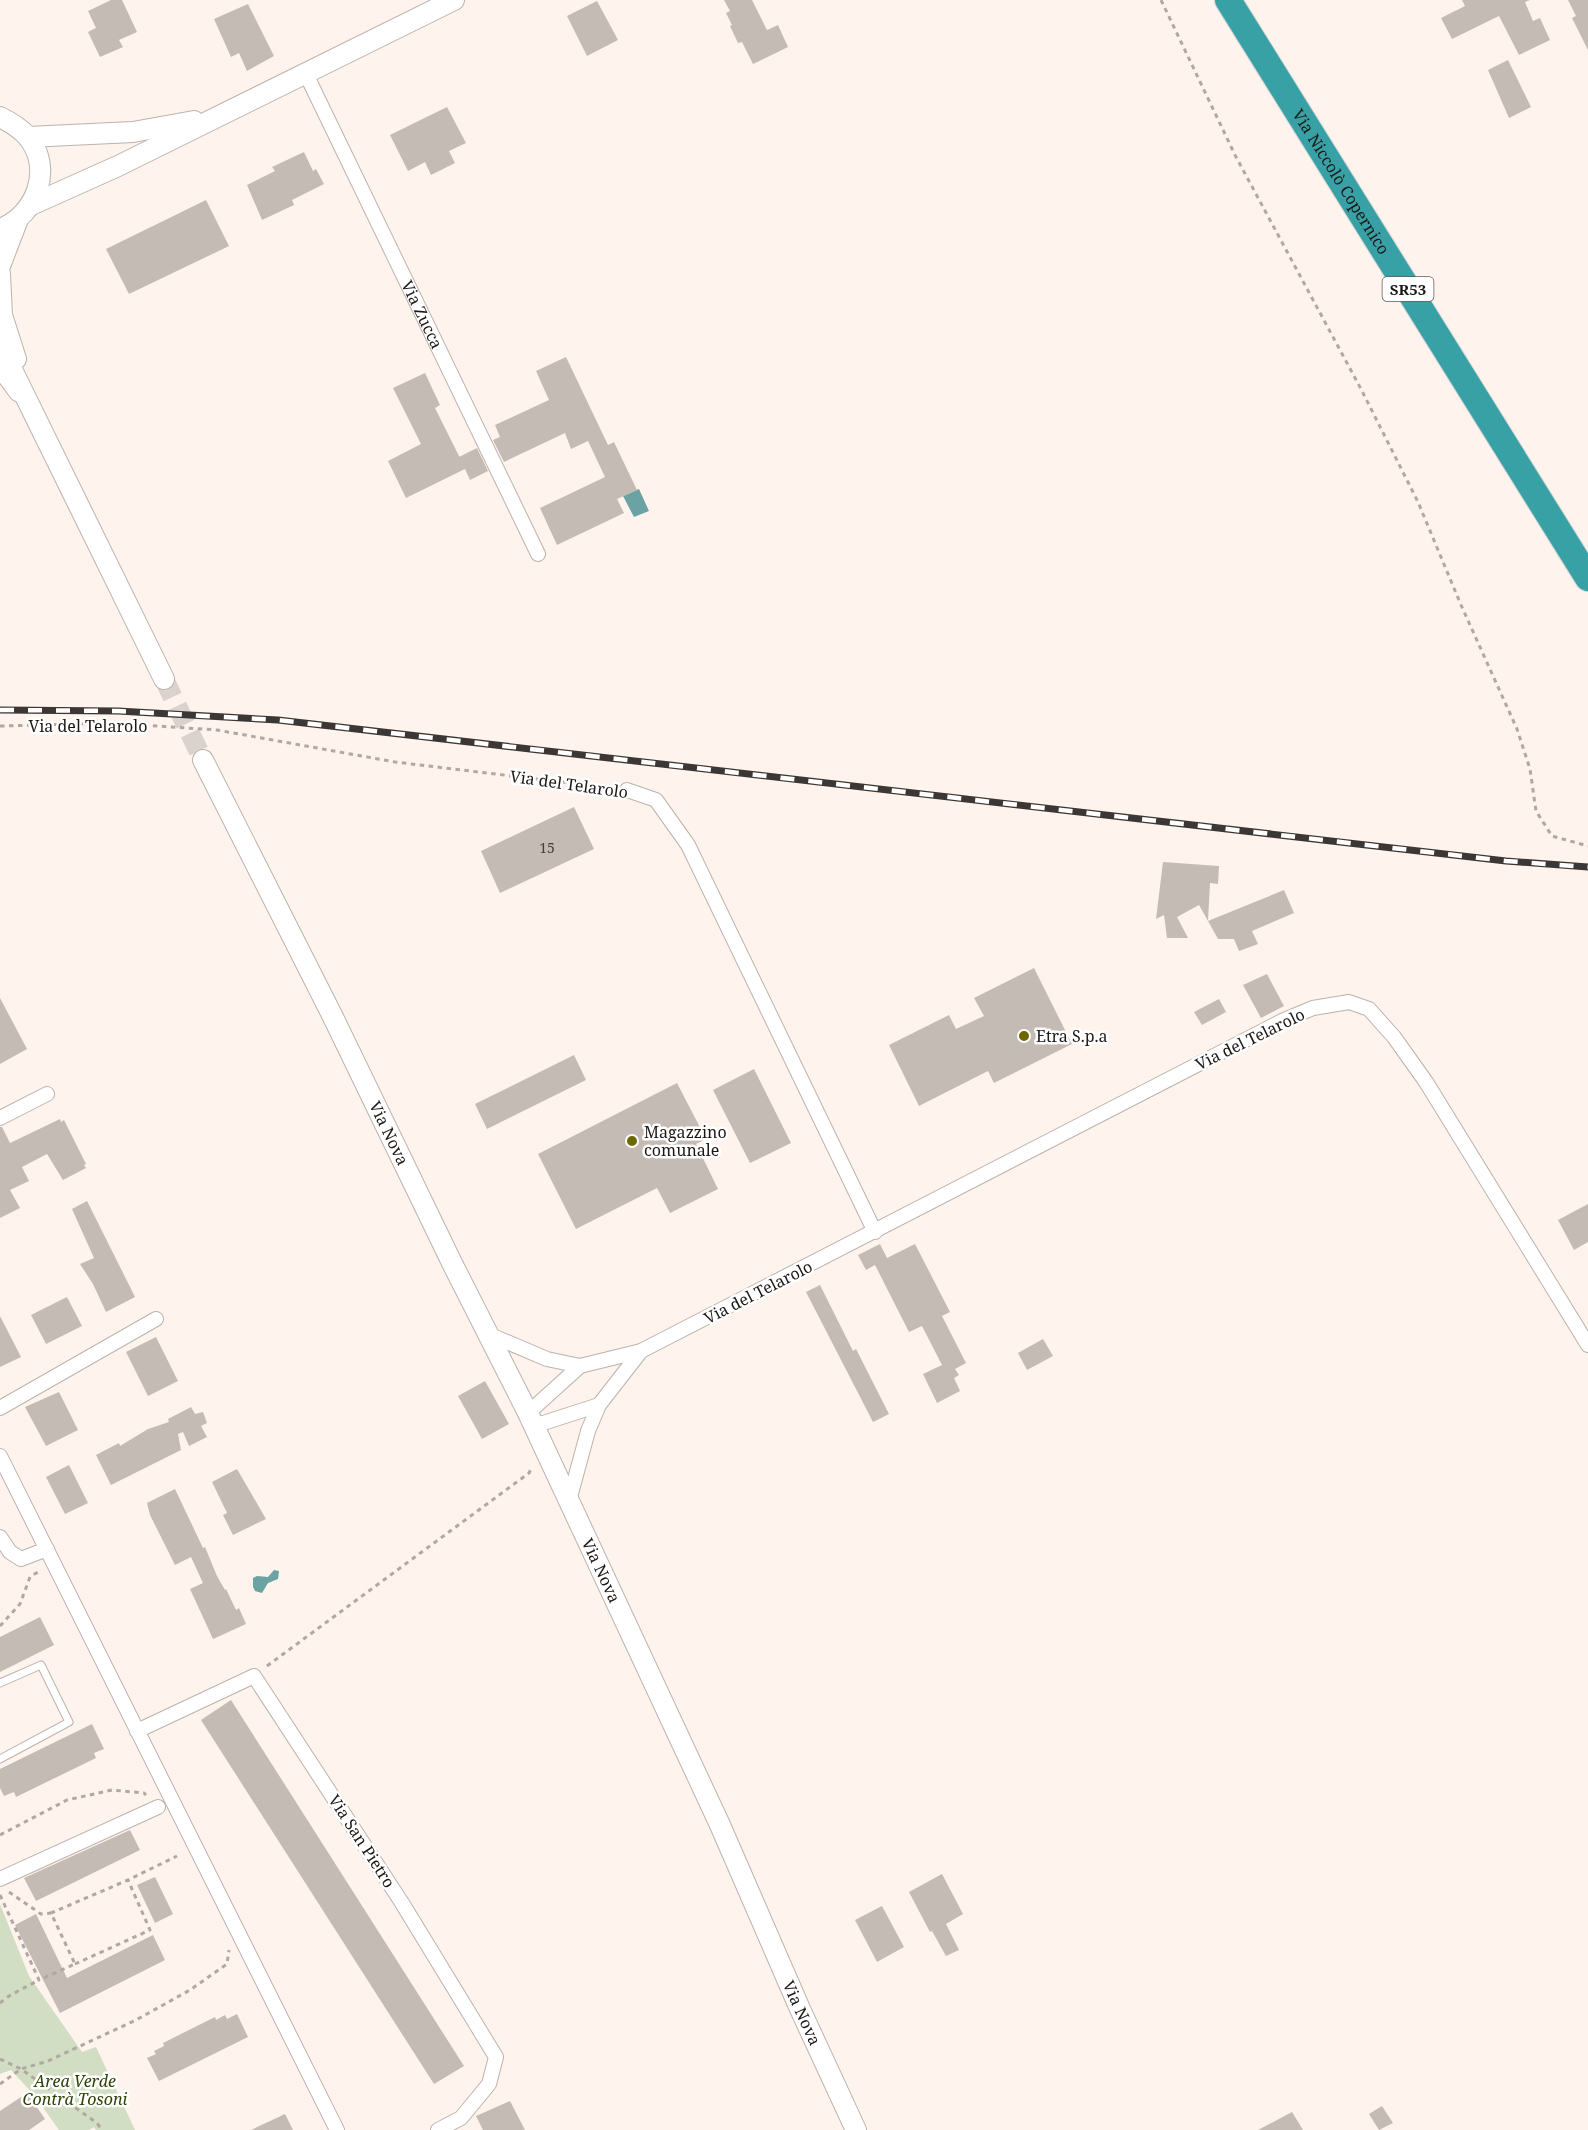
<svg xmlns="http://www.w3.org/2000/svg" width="1588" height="2130" font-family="'Noto Serif',serif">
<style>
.green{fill:#d1dec3}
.water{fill:#6ba2a3}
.building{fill:#c5bbb5}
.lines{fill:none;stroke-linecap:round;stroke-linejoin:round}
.secondary-tunnel{stroke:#dcd2cd;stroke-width:20;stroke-dasharray:20 10;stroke-linecap:butt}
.lane-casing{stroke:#bcb2ac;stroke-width:9}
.street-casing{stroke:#bcb2ac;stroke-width:16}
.secondary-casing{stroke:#bcb2ac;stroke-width:22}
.highway-casing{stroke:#d6d5d5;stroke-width:28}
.path{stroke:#b1a8a3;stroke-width:3;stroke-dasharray:4.5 4.5;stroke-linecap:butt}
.lane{stroke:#fff;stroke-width:7}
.street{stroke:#fff;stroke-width:14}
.secondary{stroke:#fff;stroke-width:20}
.highway{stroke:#37a1a6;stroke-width:26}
.rail-casing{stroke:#3c3734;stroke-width:7}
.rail{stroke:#fff;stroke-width:4.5;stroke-dasharray:14;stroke-linecap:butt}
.poi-dot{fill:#6d6700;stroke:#fff;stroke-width:2}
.labels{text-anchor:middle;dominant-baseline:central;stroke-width:5;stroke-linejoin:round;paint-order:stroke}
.number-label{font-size:14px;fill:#46403d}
.shield{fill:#fff;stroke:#5f5d5b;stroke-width:1.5}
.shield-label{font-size:15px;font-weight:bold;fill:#1b1715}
.street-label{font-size:16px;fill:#1b1715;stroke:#fff}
.poi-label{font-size:16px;fill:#1b1715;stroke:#fff;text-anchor:start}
.park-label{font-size:16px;font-style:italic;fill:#2d4204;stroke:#fff}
</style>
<rect width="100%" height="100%" fill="#fef3ed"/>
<polygon class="green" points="0,1904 29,1976 82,2052 96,2047 135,2130 96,2130 94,2127 89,2130 59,2130 35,2096 11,2070 0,2074"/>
<g class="water">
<polygon points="639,489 649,511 634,517 623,496"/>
<polygon points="274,1570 279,1571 278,1579 268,1583 262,1593 255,1591 253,1587 253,1578 257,1576 268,1577"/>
</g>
<g class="building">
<polygon points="111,0 122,0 137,32 119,40 123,47 100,57 88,32 96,28 88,11"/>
<polygon points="724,0 752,0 767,30 778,25 788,47 753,64 742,42 738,43 730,26 732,25 726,13 730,11"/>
<polygon points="1462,0 1530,0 1525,2 1533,21 1540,18 1550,40 1519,55 1499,16 1452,39 1441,18 1465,6"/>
<polygon points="1568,0 1588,0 1588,50 1572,18 1576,16"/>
<polygon points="597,1 618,40 587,56 567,16"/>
<polygon points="248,4 274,56 247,71 239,53 231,57 214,19"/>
<polygon points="1508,60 1531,107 1509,118 1488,70"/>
<polygon points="447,107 466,143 449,151 455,163 431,175 425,162 408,171 390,135"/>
<polygon points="304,152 313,171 316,169 324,184 292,200 294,205 262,220 247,185 275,171 272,167"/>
<polygon points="206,200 229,246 129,294 106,249"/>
<polygon points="566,357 608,445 614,442 637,490 617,499 624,513 557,545 540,508 605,477 588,441 571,449 565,433 504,462 493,440 500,437 495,425 549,400 536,371"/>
<polygon points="425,373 440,405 435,408 462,462 459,457 477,448 488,471 470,480 465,469 406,498 388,461 421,444 393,388"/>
<polygon points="574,807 594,849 500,893 481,851"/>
<polygon points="1163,862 1219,866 1218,884 1210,883 1208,921 1199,905 1177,917 1188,938 1167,938 1164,915 1156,919"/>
<polygon points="1284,890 1294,913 1252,931 1258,944 1239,951 1234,939 1218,939 1208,921"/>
<polygon points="1034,968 1072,1044 994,1083 988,1071 919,1106 889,1045 949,1015 956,1029 984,1016 974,998"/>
<polygon points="1267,974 1284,1006 1261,1018 1243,985"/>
<polygon points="0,998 27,1049 0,1064"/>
<polygon points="1219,999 1226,1012 1202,1025 1194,1012"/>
<polygon points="574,1055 586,1080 487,1129 475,1104"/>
<polygon points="754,1069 791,1143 750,1163 713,1090"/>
<polygon points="677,1083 706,1139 696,1144 718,1189 670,1213 657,1188 576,1229 538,1154"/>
<polygon points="60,1119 61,1122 64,1120 86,1164 84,1165 86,1168 63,1180 47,1154 22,1167 29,1181 10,1190 20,1208 0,1218 0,1127 2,1127 10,1143"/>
<polygon points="87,1201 135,1297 106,1312 93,1284 80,1264 94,1258 72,1209"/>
<polygon points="1588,1204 1588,1242 1574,1250 1558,1220"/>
<polygon points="880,1244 887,1258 915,1244 950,1312 942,1316 966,1363 955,1369 959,1375 954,1378 960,1391 937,1403 923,1374 942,1365 922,1326 909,1332 875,1265 866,1270 858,1255"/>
<polygon points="820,1285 853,1351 856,1349 889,1414 873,1422 806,1292"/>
<polygon points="67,1297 82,1326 46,1344 31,1315"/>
<polygon points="0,1316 21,1357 0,1367"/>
<polygon points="156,1337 178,1381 148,1396 126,1352"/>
<polygon points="1043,1339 1053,1356 1027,1370 1018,1353"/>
<polygon points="485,1381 509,1424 482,1439 458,1396"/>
<polygon points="59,1392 78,1430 46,1446 25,1407"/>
<polygon points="191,1407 195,1414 203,1412 207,1423 201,1426 207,1437 189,1446 183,1432 178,1434 181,1450 111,1485 96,1455 119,1443 120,1446 148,1429 169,1422 168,1419"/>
<polygon points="69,1465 88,1503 65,1514 46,1477"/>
<polygon points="237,1469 266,1519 233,1535 223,1515 227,1513 212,1482"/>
<polygon points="175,1489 203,1548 205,1547 217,1576 225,1590 226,1589 236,1610 239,1608 246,1624 213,1639 190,1589 203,1583 191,1557 175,1565 150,1515 147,1503"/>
<polygon points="40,1617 54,1645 0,1672 0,1637"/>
<polygon points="231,1700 464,2066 434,2084 201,1720"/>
<polygon points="92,1724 104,1749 94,1753 96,1758 16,1797 14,1792 4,1796 0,1788 0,1769"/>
<polygon points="130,1830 140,1850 36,1901 24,1878"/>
<polygon points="942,1874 963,1914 946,1924 959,1950 946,1956 932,1931 930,1932 909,1892"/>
<polygon points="155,1877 173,1914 155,1923 137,1885"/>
<polygon points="882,1906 904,1947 877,1962 855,1920"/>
<polygon points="36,1914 67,1978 153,1935 165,1960 60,2013 15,1925"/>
<polygon points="237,2014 248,2037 159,2081 147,2058 156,2054 154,2051 164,2046 163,2043 215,2017 216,2020 225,2015 227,2019"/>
<polygon points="27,2093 45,2119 29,2130 0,2130 0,2111"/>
<polygon points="510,2101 525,2130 483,2130 476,2116"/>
<polygon points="1382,2106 1393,2123 1379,2130 1369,2114"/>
<polygon points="1292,2112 1303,2130 1258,2130"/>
<polygon points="285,2114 293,2130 251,2130"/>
</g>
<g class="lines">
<polyline class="secondary-tunnel" points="164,679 203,760"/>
<defs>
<polyline id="lane" points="0,1683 41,1665 69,1722 0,1759"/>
<g id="street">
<path id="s1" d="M306,74L538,554"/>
<polyline points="0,371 17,394"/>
<polyline points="627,790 656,800 688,845 875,1232"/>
<polyline points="0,1118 47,1094"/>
<polyline points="488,1334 547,1359 580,1366 641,1351 1282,1021 1313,1008 1349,1002 1369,1009 1394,1037 1426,1082 1588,1345"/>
<polyline points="0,1408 156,1319"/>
<polyline points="528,1413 580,1366"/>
<polyline points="534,1426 599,1405"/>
<polyline points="0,1456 337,2130"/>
<polyline points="569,1501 588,1431 599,1405 641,1351"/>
<polyline points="0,1537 10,1552 21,1559 47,1549"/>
<polyline points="137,1731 254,1676 402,1903 496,2057 489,2084 461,2118 438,2130"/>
<polyline points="0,1879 158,1807"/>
</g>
<g id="secondary">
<path d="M0,117C10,122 19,127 27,136C54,167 37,215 0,229"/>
<polyline points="28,137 133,132 194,121"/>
<polyline points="31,205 118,166 454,0"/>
<polyline points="0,266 18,219"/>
<polyline points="0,274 2,315 16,359"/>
<polyline points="0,345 164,679"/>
<path id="s2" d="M203,760L333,1017L452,1263L528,1413L720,1825L800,2009L856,2130"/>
</g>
<g id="highway">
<path id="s3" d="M1228,0L1588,578"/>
</g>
</defs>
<use href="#lane" class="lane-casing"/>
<use href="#street" class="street-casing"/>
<use href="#secondary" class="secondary-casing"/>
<use href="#highway" class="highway-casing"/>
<g class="path">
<polyline points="1161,0 1235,155 1361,389 1418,502 1461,605 1517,729 1530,769 1536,811 1552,836 1588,846"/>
<polyline points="0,726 111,723 217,730 395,762 612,788"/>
<polyline points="0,1626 20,1604 30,1577 41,1570"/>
<polyline points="267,1666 529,1473 532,1467"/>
<polyline points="0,1835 67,1800 112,1790 144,1793 146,1795"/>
<polyline points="9,1892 41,1914 51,1913"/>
<polyline points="0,1895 39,1980 75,1964 51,1913 128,1880 177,1856"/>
<polyline points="75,1964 150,1930 128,1880"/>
<polyline points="0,2003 9,1996 39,1980"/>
<polyline points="0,2059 21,2069 97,2123 102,2130"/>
<polyline points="0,2084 21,2069 48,2061 136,2020 190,1990 227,1964 229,1950"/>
</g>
<use href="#lane" class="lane"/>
<use href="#street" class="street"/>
<use href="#secondary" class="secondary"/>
<use href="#highway" class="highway"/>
<defs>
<polyline id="rail" points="0,710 118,711 278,720 1506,861 1588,867"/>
</defs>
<use href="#rail" class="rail-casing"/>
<use href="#rail" class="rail"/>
</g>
<g class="poi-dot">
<circle cx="1024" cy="1036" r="6"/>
<circle cx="632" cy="1141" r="6"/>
</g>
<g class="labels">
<g class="number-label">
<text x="547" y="847">15</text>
</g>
<rect class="shield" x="1382.5" y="277" width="51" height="24" rx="4.5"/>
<g class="shield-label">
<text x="1408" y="289">SR53</text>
</g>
<g class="street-label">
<text stroke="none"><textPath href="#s3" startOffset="214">Via Niccolò Copernico</textPath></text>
<text stroke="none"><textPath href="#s1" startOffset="267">Via Zucca</textPath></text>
<text x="88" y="726">Via del Telarolo</text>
<text transform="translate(569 784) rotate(8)">Via del Telarolo</text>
<text transform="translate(1250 1039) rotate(-26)">Via del Telarolo</text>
<text stroke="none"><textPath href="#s2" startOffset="417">Via Nova</textPath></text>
<text transform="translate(758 1292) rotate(-27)">Via del Telarolo</text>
<text stroke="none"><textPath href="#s2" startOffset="903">Via Nova</textPath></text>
<text transform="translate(362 1841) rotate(57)">Via San Pietro</text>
<text stroke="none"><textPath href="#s2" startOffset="1389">Via Nova</textPath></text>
</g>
<g class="poi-label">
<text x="1036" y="1036">Etra S.p.a</text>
<text x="644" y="1132">Magazzino<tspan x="644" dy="18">comunale</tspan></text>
</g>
<g class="park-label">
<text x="75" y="2081">Area Verde<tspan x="75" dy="18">Contrà Tosoni</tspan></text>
</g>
</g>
</svg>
